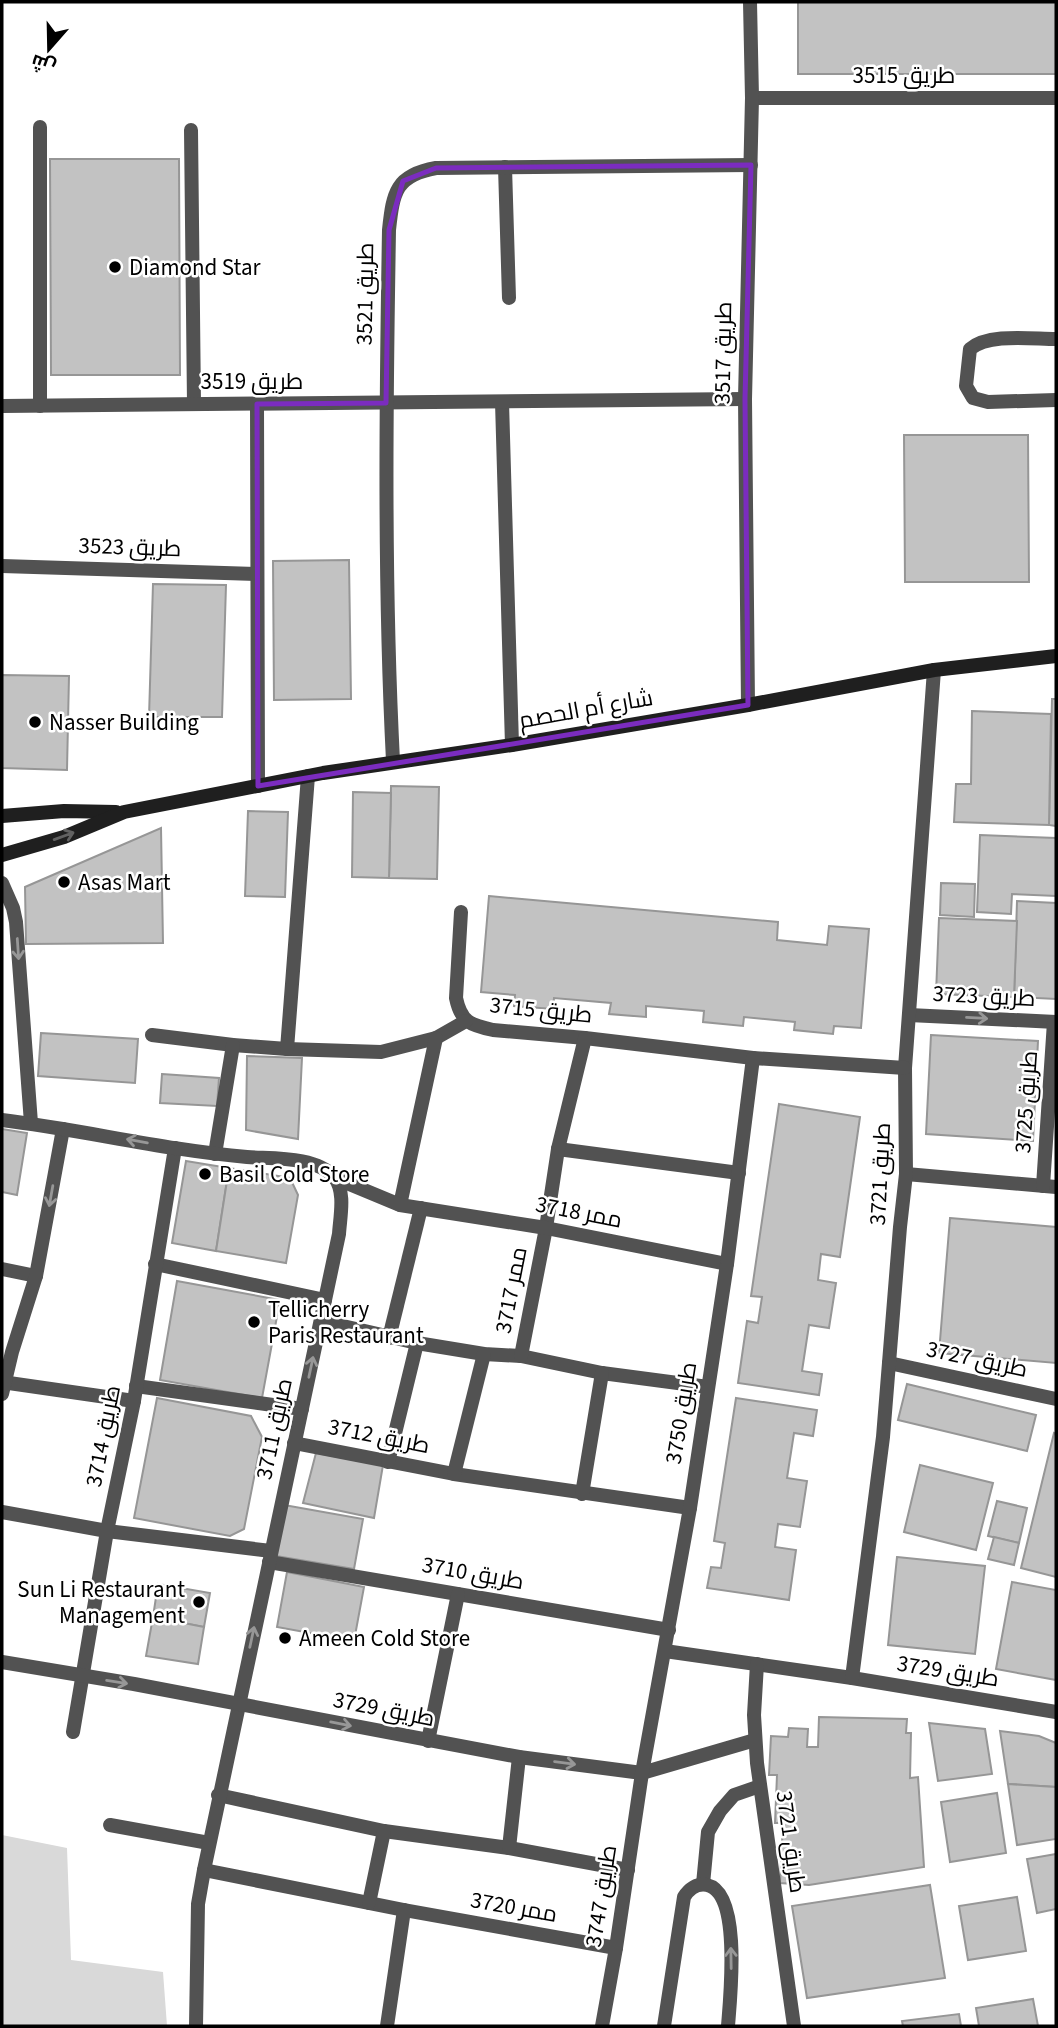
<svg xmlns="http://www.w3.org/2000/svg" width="1058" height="2028" font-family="'Source Sans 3',Cairo,sans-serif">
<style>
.green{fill:#d9d9d9}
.building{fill:#c2c2c2;stroke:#969696;stroke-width:2}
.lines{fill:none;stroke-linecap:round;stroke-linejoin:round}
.lane{stroke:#525252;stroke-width:14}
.street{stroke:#525252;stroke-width:14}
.secondary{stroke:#1f1f1f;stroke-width:14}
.oneway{stroke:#626262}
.oneway2{stroke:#979797}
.marked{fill:none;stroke:#7b2cbf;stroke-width:5;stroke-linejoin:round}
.poi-dot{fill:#000;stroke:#fff;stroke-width:2.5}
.labels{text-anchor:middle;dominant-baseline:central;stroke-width:5;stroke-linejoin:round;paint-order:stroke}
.street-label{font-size:23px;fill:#000;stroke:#fff}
.poi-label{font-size:23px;fill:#000;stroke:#fff;text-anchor:start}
</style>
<rect width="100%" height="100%" fill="#fff"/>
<polygon class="green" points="2,1835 67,1848 71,1960 163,1972 167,2026 2,2026"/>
<g class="building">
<rect x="798" y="2" width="258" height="72"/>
<polygon points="50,159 179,159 180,375 51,375"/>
<polygon points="904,435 1028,435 1029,582 905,582"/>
<polygon points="349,560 351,699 274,700 273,561"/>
<polygon points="153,584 226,585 222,717 149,717"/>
<polygon points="2,675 69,676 67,770 2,768"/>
<polygon points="1052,699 1056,699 1056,826 1049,825"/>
<polygon points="972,711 1051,714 1049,825 954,822 956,784 971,784"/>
<polygon points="391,786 439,787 437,879 389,878"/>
<polygon points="353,792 391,793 389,878 352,877"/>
<polygon points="248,811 288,812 285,897 245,896"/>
<polygon points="161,828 163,943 26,944 25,887"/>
<polygon points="980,835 1056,838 1056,896 1012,894 1011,914 977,912"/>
<polygon points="941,883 975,884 974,917 940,915"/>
<polygon points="489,896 778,922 777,940 827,945 829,926 869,929 861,1028 834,1026 833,1034 794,1030 795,1022 744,1017 743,1026 703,1022 704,1011 646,1006 646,1017 609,1014 611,1003 554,998 553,1009 514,1006 515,995 481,992"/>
<polygon points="1017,901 1056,903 1056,999 1014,997"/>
<polygon points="939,918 1017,921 1014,997 936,994"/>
<polygon points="41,1033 138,1039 135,1083 38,1076"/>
<polygon points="931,1035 1038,1041 1033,1141 926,1134"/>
<polygon points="247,1056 302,1058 298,1139 246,1130"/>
<polygon points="162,1074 219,1078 217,1106 160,1103"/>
<polygon points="779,1104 860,1117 840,1257 821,1254 818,1280 836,1283 829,1328 809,1325 802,1371 822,1374 819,1395 738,1383 747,1321 758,1323 762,1297 751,1296"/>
<polygon points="2,1129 27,1133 17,1195 2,1192"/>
<polygon points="186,1161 229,1168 216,1251 172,1243"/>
<polygon points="229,1168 290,1178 298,1195 286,1263 216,1251"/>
<polygon points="950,1218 1056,1227 1056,1363 939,1353"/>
<polygon points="177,1281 280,1300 262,1398 160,1380"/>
<polygon points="907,1384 1036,1415 1027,1451 898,1420"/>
<polygon points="157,1398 251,1416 262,1437 244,1529 230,1536 134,1518"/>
<polygon points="736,1398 817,1410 813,1436 794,1433 787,1478 807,1481 800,1527 778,1524 775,1547 796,1550 789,1600 707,1588 711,1567 721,1568 725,1543 714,1541"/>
<polygon points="1054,1433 1056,1434 1056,1577 1021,1568"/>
<polygon points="316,1453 383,1465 374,1518 303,1503"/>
<polygon points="920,1465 993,1483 976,1550 904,1532"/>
<polygon points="997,1501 1027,1508 1019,1543 988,1536"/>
<polygon points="284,1505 363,1519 354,1569 276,1556"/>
<polygon points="994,1537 1019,1543 1014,1565 988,1559"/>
<polygon points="897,1557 985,1566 975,1654 888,1645"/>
<polygon points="287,1572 364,1587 354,1641 277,1627"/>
<polygon points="1012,1582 1056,1590 1056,1680 996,1669"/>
<polygon points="158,1584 210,1593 204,1627 153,1617"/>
<polygon points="153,1617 204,1627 198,1664 146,1656"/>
<polygon points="819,1717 907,1719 906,1733 911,1733 910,1778 918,1777 924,1867 809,1885 780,1883 783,1823 775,1823 777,1775 769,1775 771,1736 788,1737 789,1728 808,1729 807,1747 818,1747"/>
<polygon points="929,1723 985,1729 992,1774 938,1781"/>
<polygon points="1000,1731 1039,1736 1056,1743 1056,1787 1008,1784"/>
<polygon points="1008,1784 1056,1787 1056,1839 1017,1845"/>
<polygon points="997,1793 1006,1853 950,1862 941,1802"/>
<polygon points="1056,1854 1056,1909 1037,1913 1027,1859"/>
<polygon points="930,1885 945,1978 807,1998 792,1906"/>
<polygon points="1017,1897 1026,1951 968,1960 959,1906"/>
<polygon points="1033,1999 1038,2026 979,2026 976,2008"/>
<polygon points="959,2014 961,2026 903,2026 902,2021"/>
</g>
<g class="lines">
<g class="lane">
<polyline points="40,127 40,406"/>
<polyline points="191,130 194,404"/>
<path d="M1056,339C1031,339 989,333 970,349L966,386L973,398L988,402L1056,400"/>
<polyline points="502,402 512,745"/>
<polyline points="2,883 13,908 16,922 31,1123"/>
<path d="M461,912L456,998C461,1022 470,1025 493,1030L585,1038L753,1058"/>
<polyline points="152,1035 233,1045 287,1049 381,1052 436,1038 466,1021"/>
<polyline points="287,1049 308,776"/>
<polyline points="558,1149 739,1173"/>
<polyline points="215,1154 233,1045"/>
<polyline points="400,1205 436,1038"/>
<polyline points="155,1264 325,1300"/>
<polyline points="2,1269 36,1276"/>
<polyline points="321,1321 417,1343 484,1354 521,1356 602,1373 708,1387"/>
<polyline points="389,1338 421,1208"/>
<polyline points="521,1356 546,1228 558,1149 585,1038"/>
<polyline points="2,1382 134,1401"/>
<polyline points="136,1386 302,1409"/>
<polyline points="2,1394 12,1352 36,1276 63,1129"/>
<polyline points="294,1443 454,1474 690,1508"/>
<polyline points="388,1462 417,1343"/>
<polyline points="454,1474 484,1354"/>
<polyline points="582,1494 602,1373"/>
<polyline points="2,1512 107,1531 271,1551"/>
<polyline points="269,1562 669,1630"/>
<polyline points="73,1732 107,1531 134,1401 175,1148"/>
<polyline points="428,1741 458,1594"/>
<polyline points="218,1795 384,1831 509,1848 628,1870"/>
<polyline points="110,1825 209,1843"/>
<polyline points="509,1848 519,1757"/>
<polyline points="204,1870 404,1910 616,1948"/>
<polyline points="703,1884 708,1832 720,1811 734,1795 760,1786"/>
<polyline points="369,1903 384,1831"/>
<polyline points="387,2026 404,1910"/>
<path d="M664,2026L684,1897C689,1889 697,1883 707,1885C742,1893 730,1999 728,2026"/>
</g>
<g class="street">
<polyline points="752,98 1056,98"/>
<polyline points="505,167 509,298"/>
<polyline points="257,404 258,786"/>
<polyline points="2,406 745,399"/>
<polyline points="2,566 257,574"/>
<polyline points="748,705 745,399 752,98 750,2"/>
<path d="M393,761C384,584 386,407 389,230C393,192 396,175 436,168L751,165"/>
<polyline points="909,1015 1056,1022"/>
<path d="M2,1120C84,1130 164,1150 247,1157C272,1159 316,1156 334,1177C346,1191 340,1217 339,1234L204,1870L198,1904L196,2026"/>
<polyline points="906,1174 1056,1187"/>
<polyline points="335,1178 400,1205 546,1228 727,1264"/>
<polyline points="1043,1186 1054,1022"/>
<polyline points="889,1363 1056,1399"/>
<polyline points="665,1651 852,1678 1056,1712"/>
<polyline points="2,1662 134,1684 519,1757 642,1773 755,1740"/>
<polyline points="757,1664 754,1715 757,1763 794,2026"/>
<polyline points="852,1678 883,1437 900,1227 906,1174 905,1068 934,670"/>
<polyline points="602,2026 616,1948 642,1773 690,1508 727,1264 753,1058 905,1068"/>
</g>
<g class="secondary">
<polyline points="2,816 64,811 116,812"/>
<polyline points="2,855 64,837 124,812 323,773 512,745 748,705 934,670 1056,656"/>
</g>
</g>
<defs><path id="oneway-shaft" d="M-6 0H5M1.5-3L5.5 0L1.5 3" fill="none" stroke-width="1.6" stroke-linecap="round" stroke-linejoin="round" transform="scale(1.75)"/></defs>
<use class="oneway" href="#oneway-shaft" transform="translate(64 836) rotate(-20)"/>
<g class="oneway2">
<use href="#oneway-shaft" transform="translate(18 949) rotate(86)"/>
<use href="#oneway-shaft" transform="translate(977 1018) rotate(3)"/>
<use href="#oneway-shaft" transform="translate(137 1141) rotate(-170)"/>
<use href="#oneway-shaft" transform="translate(51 1196) rotate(100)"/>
<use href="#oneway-shaft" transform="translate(311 1367) rotate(-78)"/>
<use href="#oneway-shaft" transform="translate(252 1637) rotate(-78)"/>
<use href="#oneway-shaft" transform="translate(117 1682) rotate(9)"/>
<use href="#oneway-shaft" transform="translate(341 1724) rotate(11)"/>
<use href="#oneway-shaft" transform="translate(565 1763) rotate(7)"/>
<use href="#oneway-shaft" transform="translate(731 1958) rotate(-91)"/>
</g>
<path class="marked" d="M751,165L745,399L748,705L258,786L257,404L386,403L389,230L403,181L436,168Z"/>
<g class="poi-dot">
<circle cx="115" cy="267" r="7"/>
<circle cx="35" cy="722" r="7"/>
<circle cx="64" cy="882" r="7"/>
<circle cx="205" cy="1174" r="7"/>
<circle cx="254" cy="1322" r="7"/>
<circle cx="199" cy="1602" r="7"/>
<circle cx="285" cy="1638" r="7"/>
</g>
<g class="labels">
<g class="street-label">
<text x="904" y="75">طريق 3515</text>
<text transform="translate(365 294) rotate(-89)">طريق 3521</text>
<text transform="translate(723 353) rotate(-89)">طريق 3517</text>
<text x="252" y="381">طريق 3519</text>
<text transform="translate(130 547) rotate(2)">طريق 3523</text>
<text transform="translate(586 709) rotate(-10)">شارع أم الحصم</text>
<text transform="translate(984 996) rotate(3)">طريق 3723</text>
<text transform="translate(541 1010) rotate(6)">طريق 3715</text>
<text transform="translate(1026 1102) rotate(-86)">طريق 3725</text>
<text transform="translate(880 1174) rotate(-87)">طريق 3721</text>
<text transform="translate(579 1212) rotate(11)">ممر 3718</text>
<text transform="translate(511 1290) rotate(-79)">ممر 3717</text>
<text transform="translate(977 1359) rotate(12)">طريق 3727</text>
<text transform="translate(681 1413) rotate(-81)">طريق 3750</text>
<text transform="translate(274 1429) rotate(-78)">طريق 3711</text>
<text transform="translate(103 1436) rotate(-79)">طريق 3714</text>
<text transform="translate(379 1436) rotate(11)">طريق 3712</text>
<text transform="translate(473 1573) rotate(10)">طريق 3710</text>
<text transform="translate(948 1671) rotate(9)">طريق 3729</text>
<text transform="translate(384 1709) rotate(11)">طريق 3729</text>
<text transform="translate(791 1842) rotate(82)">طريق 3721</text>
<text transform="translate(601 1896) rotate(-81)">طريق 3747</text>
<text transform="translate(514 1907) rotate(10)">ممر 3720</text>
</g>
<g class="poi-label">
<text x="129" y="267">Diamond Star</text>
<text x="49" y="722">Nasser Building</text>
<text x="78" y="882">Asas Mart</text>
<text x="219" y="1174">Basil Cold Store</text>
<text x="268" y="1309">Tellicherry<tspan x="268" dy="26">Paris Restaurant</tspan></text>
<text x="185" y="1589" text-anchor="end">Sun Li Restaurant<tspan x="185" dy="26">Management</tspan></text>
<text x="299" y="1638">Ameen Cold Store</text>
</g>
</g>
<rect width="1058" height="2028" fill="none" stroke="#000000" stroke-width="7"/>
<g transform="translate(49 49) rotate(200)" stroke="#ffffff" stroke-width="5" paint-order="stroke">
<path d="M0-5L12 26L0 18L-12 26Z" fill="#000000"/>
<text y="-10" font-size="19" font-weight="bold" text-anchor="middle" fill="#000000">ش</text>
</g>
</svg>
